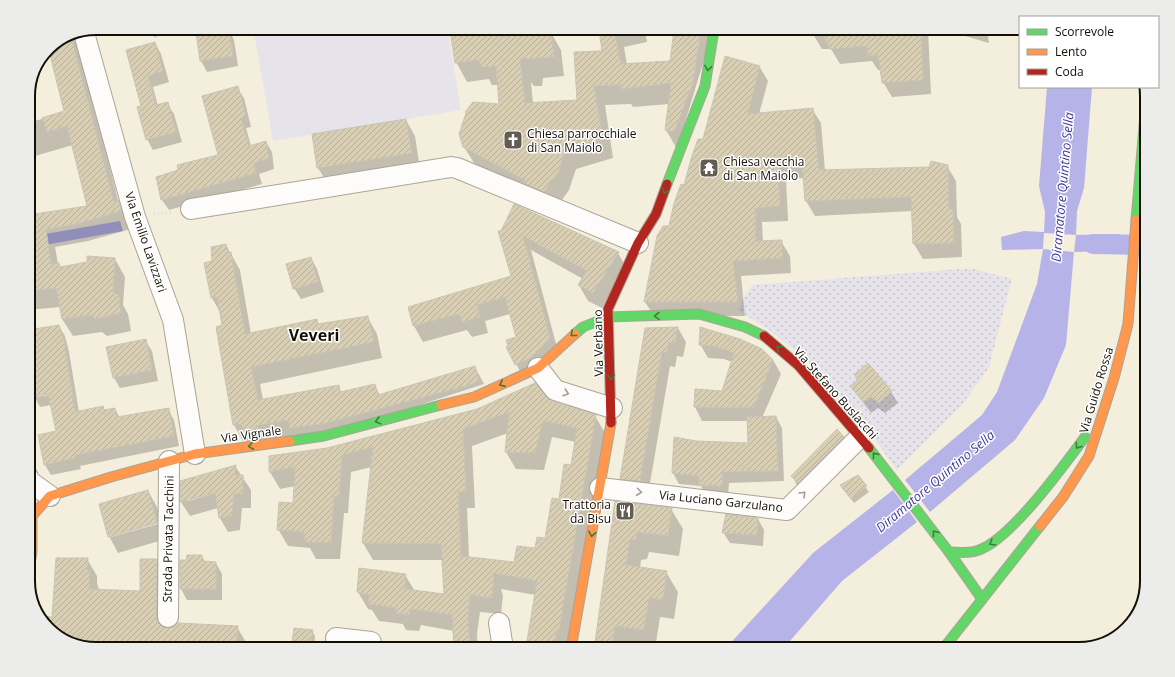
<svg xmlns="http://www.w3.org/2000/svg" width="1175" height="677" font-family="'Open Sans',sans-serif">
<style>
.grass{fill:url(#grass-dots)}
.pitch{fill:#e6e4ea}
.water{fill:#b6b3e9}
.pier{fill:#f4eedc}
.shadow{fill:#0003;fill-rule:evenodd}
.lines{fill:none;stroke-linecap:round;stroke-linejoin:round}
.canal{stroke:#b6b3e9;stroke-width:20}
.building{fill:url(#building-hatch);stroke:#c9c4b6;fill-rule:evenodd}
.street-casing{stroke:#aaa597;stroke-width:22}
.fast-casing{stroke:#aaa597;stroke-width:11}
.slow-casing{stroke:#aaa597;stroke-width:11}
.jam-casing{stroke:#aaa597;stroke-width:11}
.path{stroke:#dedcd7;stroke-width:2.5;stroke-dasharray:1 3;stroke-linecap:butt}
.street{stroke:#fdfcfa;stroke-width:20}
.fast{stroke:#63d668;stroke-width:9}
.slow{stroke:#ff974d;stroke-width:9}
.jam{stroke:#b3261e;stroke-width:9}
.oneway{stroke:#3f7c3b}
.oneway2{stroke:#9f9d98}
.labels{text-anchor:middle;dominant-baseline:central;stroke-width:3;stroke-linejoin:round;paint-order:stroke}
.poi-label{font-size:12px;fill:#130f05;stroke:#fff;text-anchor:start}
.street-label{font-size:12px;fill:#130f05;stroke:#fff}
.water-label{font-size:13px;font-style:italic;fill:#463a9b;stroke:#fff}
.district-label{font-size:16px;font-weight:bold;fill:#130f05;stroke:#fff}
.rim{fill:none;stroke:#130f05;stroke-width:2}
</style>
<defs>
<pattern id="grass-dots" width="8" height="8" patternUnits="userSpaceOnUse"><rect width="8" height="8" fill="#e6e4ea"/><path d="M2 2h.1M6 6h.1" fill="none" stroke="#c4c2c7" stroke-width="1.8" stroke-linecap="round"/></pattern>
<pattern id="building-hatch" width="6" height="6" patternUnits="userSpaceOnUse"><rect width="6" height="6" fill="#d7ceb4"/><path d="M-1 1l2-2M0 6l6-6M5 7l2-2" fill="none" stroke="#b8b099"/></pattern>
</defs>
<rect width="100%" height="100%" fill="#f4eedc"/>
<polygon class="grass" points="960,269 974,269 1012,279 989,367 963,404 897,470 856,414 808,361 768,329 737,310 752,285"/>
<polygon class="pitch" points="448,31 461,110 273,141 254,32"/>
<g class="water">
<polygon points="1047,87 1092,87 1084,188 1077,211 1076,235 1119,234 1119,251 1074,252 1066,345 1044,398 1015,440 930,512 905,480 982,415 997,392 1037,284 1043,249 1002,250 1001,237 1024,231 1044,232 1045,212 1039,186"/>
<polygon points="120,221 123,231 28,248 28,237"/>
<polygon points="893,490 917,522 842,581 783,649 725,649 813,553"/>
</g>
<polygon class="pier" points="1044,233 1076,235 1074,252 1043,249"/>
<g class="shadow">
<polygon points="987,28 989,43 965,36 960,29"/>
<polygon points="813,29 928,29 931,94 892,97 883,82 881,70 878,70 872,61 840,64 831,49 822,49 813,34"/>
<polygon points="600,30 645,30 647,42 624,47 627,65 671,62 675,30 713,30 677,149 666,130 669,104 633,107 631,104 605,105 613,158 576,169 569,190 555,210 476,166 464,147 500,105 499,85 492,85 489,79 467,82 456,62 451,31 550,31 561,50 564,76 543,78 542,86 534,86 531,82 533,104 578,101 604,52"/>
<polygon points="207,32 230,32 234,40 238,66 207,72 201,61"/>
<polygon points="70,33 76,33 119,204 128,220 131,229 88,241 55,247 58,264 61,268 115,259 125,277 123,305 128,314 131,331 107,336 102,332 73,336 62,319 60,307 28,310 28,215 88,207 73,145 28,158 28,123 65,112"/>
<polygon points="147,33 155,33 157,38"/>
<polygon points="155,43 161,54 169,82 153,87 158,106 167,103 174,114 182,142 153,150 147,139 143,107 127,50"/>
<polygon points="759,66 768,81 759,114 812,109 821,123 825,171 930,168 947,166 956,181 957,217 961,224 962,257 923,259 914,244 913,211 815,216 806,201 804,178 786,179 788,221 762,222 763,242 781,241 790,256 791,273 741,276 745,316 654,316 645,302 670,227 704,140"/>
<polygon points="237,88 244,98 251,127 246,128 251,146 266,142 272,152 274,169 259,174 262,184 169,210 162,200 179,171 219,156"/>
<polygon points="406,120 415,136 420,169 328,184 318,168 313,135"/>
<polygon points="502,231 618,253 627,269 602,308 588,301 579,285 583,279 531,250 559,355 525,380 516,364 517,338 510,314 485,321 488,333 472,337 467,330 423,342 414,326 409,308 513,277"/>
<polygon points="226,245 240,270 251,334 316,320 319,325 368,318 377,334 382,358 260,384 263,400 338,386 342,393 374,385 380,395 475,367 484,384 300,444 243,441 234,425 221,314 212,298 213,262"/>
<polygon points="311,258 317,269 324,292 301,299 294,288"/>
<path d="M59,326L65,336L69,352L79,412L103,407L105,411L115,409L120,418L168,409L174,420L179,446L80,466L81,469L51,475L45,465L57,432L51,405L40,407L34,396ZM53,392V394L37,397V395Z"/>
<polygon points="678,328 686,342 683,357 677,356 675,367 670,366 648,495 629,493 621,479 646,329"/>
<polygon points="701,329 773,360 781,374 762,418 776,417 782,428 784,481 729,483 728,496 706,495 701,486 679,484 673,473 675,439 710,443 749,444 748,421 702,421 695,407 723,392 732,362 724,359 708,358 700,344"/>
<polygon points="145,340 152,351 158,381 120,388 114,378"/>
<polygon points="868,364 891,392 898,403 885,413 878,408 871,413 851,386 858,381"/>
<path d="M551,402L595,416L605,433L566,649H533L528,641L536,595L501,589L503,596L501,614L480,612L477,634L478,649H455L454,631L421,625L419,631L406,630L403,624L379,621L372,610L368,609L358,592L405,575L415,591L445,596L443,560H373L363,543L372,467L351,472L348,513H344L340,559H316L310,548L288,546L278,529L294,504L295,486L280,489L270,472V457L327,449ZM508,433L506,452L516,469L544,470L552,437L576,442L572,466L546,539L536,549L515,563L469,558L467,508H475L472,446Z"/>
<polygon points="843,438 849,449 798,487 792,476"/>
<polygon points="28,455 32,461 28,501"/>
<path d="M235,466L251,490V508H242L240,530L228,532L220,518L218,508L190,516L181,502ZM220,490V492L188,501V499Z"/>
<polygon points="858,477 869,492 854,503 841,486"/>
<polygon points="148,491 157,507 161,521 111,535 111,537 161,523 166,539 118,553 109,536"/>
<polygon points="616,502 671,509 683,529 679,556 649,552 647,559 641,560 640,568 666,572 678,592 674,619 660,617 655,649 626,646 626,649 595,649"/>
<polygon points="758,519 764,530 763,546 730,543 723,532"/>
<polygon points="202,556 205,562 216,563 222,574 222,600 187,600 181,589 187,561"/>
<polygon points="87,559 97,576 97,583 99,590 141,592 156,560 166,577 166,629 168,630 178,624 237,627 247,644 247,649 96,649 62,640 39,618 53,618"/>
<polygon points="312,631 315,636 314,649 296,647 293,641"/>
</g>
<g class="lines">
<polyline class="canal" points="1093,244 1147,245"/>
</g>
<g class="building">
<polygon points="820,29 921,29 923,80 882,83 878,55 868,56 867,46 830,49"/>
<polygon points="599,30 614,30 621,64 670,61 674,30 701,30 693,83 674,132 665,130 671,83 621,89 620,85 594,86 603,139 565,150 559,171 544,192 524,183 525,180 463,147 459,134 466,113 465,112 473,102 499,104 496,66 480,67 480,60 455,63 450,31 498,31 498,37 551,31 554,57 520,59 525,103 577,100 574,52 602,51"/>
<polygon points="196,32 229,32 233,56 200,61"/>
<polygon points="70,33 114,202 119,201 121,211 78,224 46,229 51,264 59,263 60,267 87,262 87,256 115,258 113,292 119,295 121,313 96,319 91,315 62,319 56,288 28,291 28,215 87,206 67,126 47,132 42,118 64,111 48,47"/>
<polygon points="155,42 163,71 148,76 156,105 168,102 176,132 146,140 137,107 141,106 126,50"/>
<polygon points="725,56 760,66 748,114 813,108 819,170 929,167 931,161 948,165 949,209 953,209 954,243 913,244 911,197 805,201 802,163 778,165 780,206 755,208 756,241 782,240 783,258 733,261 738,302 644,302 657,236 663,226 669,226 674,203 681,184 684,185 691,159 698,139 703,139"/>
<polygon points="238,86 246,116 241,118 249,146 266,141 269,158 254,163 256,173 161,200 156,177 178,170 177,165 218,155 202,96"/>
<polygon points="406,119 412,153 317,168 312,134"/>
<polygon points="514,204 619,252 593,293 578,285 587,271 523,236 550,338 530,358 515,365 506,347 508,346 506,340 516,337 505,297 477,305 480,317 462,322 459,314 413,326 408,307 511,276 498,231 501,231"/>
<polygon points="226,244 228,253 231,252 245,334 317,319 318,324 368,316 374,342 251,367 258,400 339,385 340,392 375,384 378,395 475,366 479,381 470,385 322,424 290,428 288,420 258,425 259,432 244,435 241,424 233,425 216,327 222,325 217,297 211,298 204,263 212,261 211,247"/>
<polygon points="311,257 318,282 293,289 286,264"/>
<polygon points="59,325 64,340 75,412 103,406 104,410 115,408 117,417 169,408 174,436 75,455 75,458 44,465 38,435 56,431 48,394 33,397 28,365 28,330"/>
<polygon points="678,327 675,343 669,342 667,353 662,352 640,481 620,479 645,328"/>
<polygon points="700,327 740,339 762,349 773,360 754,407 732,408 694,407 695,389 722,391 734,353 715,346 699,345"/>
<polygon points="146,339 152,370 113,378 106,347"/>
<polygon points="868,363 892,391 879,403 871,397 864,403 850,386 857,381 855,374"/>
<path d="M535,383L551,401L596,415L559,630L557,629L554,645L527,641L537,581L492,573L494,578L492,598L470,595L468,617L470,649H454L452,615L411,609L409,615L396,613V608L368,604L369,595L357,592L359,568L406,574L405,589L444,594L441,544L362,543L373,447L342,455L339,497L334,496L331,543L305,542L304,532L277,530L279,502L293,503L295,467L269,472V456L327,448L477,409ZM509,412L505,452L535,453L543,421L577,428L571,465L564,464L559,499L552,498L545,538L537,537L535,548L517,546L514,562L461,556L458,492L466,491L463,429Z"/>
<polygon points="776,416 778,471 723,472 722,486 699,485 699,476 672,473 674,437 696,441 748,443 747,417"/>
<polygon points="837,429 844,437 798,483 791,476"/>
<polygon points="236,465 235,475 243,475 243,494 234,494 232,516 219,518 215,493 180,502 180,481"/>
<polygon points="858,475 867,486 851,499 840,485"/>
<polygon points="148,490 157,523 108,537 99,504"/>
<polygon points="615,501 672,508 668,536 637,532 636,539 630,540 626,565 667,571 663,600 649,598 644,630 615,626 612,649 594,649"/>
<polygon points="726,514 758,518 757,535 722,533"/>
<polygon points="187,555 202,555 202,561 216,562 216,589 180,589 180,560 186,560"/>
<polygon points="56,558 88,558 87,570 90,570 89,589 140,591 140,559 157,559 156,617 158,623 168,628 173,627 178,623 238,626 236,649 132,646 131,649 117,649 117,647 81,645 62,640 38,616 52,617"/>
<polygon points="294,628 313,630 311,644 292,642"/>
</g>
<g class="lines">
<defs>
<g id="street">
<polyline points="84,33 135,217 173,320 195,454"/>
<polyline points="191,209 451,167 457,168 638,243"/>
<polyline points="538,368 555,390 612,408"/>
<polyline points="28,477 29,481 50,496"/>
<polyline points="600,488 787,510 860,437"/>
<polyline points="168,617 169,461"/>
<polyline points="499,623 503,649"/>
<polyline points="336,638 371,642 371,649"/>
</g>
<g id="fast">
<polyline points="667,184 705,86 714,30"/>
<polyline points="1136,220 1147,91"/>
<polyline points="575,334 583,327 608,317 699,314 745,327 764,336"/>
<polyline points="290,441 324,436 441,405"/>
<polyline points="869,448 949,552 982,599"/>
<path d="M949,552C959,552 970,554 979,550C1011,539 1064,465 1085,437"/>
<polyline points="943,649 1040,526"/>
</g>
<g id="slow">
<polyline points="441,405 474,397 538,368 575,334"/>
<polyline points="1040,526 1063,497 1089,456 1114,378 1128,324 1136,220"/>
<polyline points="28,576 32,552 32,516 50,496 111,477 195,454 290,441"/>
<polyline points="571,649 611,423"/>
</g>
<g id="jam">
<polyline points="764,336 798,365 869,448"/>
<polyline points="611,423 608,309 638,243 656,214 667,184"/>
</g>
</defs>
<use href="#street" class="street-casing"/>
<use href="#fast" class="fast-casing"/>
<use href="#slow" class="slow-casing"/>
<use href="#jam" class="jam-casing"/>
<polyline class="path" points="154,214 173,212"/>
<use href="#street" class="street"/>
<use href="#fast" class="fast"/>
<use href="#slow" class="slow"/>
<use href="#jam" class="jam"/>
</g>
<defs><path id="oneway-chevron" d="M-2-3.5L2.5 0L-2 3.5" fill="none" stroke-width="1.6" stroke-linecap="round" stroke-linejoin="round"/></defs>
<g class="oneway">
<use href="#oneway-chevron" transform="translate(708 68) rotate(99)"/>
<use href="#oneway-chevron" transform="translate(665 191) rotate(111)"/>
<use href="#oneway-chevron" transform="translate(657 316) rotate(178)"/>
<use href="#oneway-chevron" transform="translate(573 334) rotate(141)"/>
<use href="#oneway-chevron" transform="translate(779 348) rotate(-138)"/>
<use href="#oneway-chevron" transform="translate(611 377) rotate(88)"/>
<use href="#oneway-chevron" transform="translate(502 384) rotate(156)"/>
<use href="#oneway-chevron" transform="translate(378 421) rotate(165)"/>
<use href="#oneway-chevron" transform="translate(251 446) rotate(172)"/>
<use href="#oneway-chevron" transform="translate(1078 446) rotate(126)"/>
<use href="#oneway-chevron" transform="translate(875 455) rotate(-128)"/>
<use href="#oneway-chevron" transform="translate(935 533) rotate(-127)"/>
<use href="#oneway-chevron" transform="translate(592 534) rotate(100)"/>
<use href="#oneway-chevron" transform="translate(992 543) rotate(149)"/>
</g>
<g class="oneway2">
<use href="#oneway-chevron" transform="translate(566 393) rotate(18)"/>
<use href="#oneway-chevron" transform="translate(639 492) rotate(7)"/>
<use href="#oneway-chevron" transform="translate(803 494) rotate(-45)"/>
</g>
<defs>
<symbol id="church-square" viewBox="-11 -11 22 22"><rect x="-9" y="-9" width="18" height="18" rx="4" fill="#625d50" stroke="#fff"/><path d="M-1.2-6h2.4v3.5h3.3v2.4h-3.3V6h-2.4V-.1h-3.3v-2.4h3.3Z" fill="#fff"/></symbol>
<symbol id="temple-square" viewBox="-11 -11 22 22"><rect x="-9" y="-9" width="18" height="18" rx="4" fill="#625d50" stroke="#fff"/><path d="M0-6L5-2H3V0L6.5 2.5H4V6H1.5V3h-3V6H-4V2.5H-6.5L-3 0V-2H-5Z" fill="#fff"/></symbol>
<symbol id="restaurant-square" viewBox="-11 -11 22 22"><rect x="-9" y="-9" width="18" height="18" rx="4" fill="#625d50" stroke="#fff"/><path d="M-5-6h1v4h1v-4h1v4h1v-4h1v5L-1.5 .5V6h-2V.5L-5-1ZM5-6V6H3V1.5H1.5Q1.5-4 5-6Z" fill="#fff"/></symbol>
</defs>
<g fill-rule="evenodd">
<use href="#church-square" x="502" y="129" width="22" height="22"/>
<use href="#temple-square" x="698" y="157" width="22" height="22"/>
<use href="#restaurant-square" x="614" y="500" width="22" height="22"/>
</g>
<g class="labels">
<g class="poi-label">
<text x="527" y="133">Chiesa parrocchiale<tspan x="527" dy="14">di San Maiolo</tspan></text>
<text x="723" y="161">Chiesa vecchia<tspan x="723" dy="14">di San Maiolo</tspan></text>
<text x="611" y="504" text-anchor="end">Trattoria<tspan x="611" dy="14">da Bisu</tspan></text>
</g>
<g class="street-label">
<text transform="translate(146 242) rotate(71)">Via Emilio Lavizzari</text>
<text transform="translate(598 343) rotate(-91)">Via Verbano</text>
<text transform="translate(1096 390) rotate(-73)">Via Guido Rossa</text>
<text transform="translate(836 393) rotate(48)">Via Stefano Buslacchi</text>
<text transform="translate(251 434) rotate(-8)">Via Vignale</text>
<text transform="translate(721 501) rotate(6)">Via Luciano Garzulano</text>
<text transform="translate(168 539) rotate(-89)">Strada Privata Tacchini</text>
</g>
<g class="water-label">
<text transform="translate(1062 187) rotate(-85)">Diramatore Quintino Sella</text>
<text transform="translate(935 481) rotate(-40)">Diramatore Quintino Sella</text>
</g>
<g class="district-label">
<text x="314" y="335">Veveri</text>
</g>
</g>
<path d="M0 0H1175V677H0ZM96 35H1079A61 61 0 0 1 1140 96V581A61 61 0 0 1 1079 642H96A61 61 0 0 1 35 581V96A61 61 0 0 1 96 35Z" fill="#ececeb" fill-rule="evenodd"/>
<path class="rim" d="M96 35H1079A61 61 0 0 1 1140 96V581A61 61 0 0 1 1079 642H96A61 61 0 0 1 35 581V96A61 61 0 0 1 96 35Z"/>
<rect x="1019" y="16" width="140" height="72" fill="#ffffff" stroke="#a19f9b"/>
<rect x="1027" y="29" width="20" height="6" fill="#63d668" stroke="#a19f9b"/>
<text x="1055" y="36" font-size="12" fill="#130f05">Scorrevole</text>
<rect x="1027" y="49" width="20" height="6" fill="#ff974d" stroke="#a19f9b"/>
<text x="1055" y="56" font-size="12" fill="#130f05">Lento</text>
<rect x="1027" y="69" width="20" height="6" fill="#b3261e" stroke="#a19f9b"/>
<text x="1055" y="76" font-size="12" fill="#130f05">Coda</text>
</svg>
